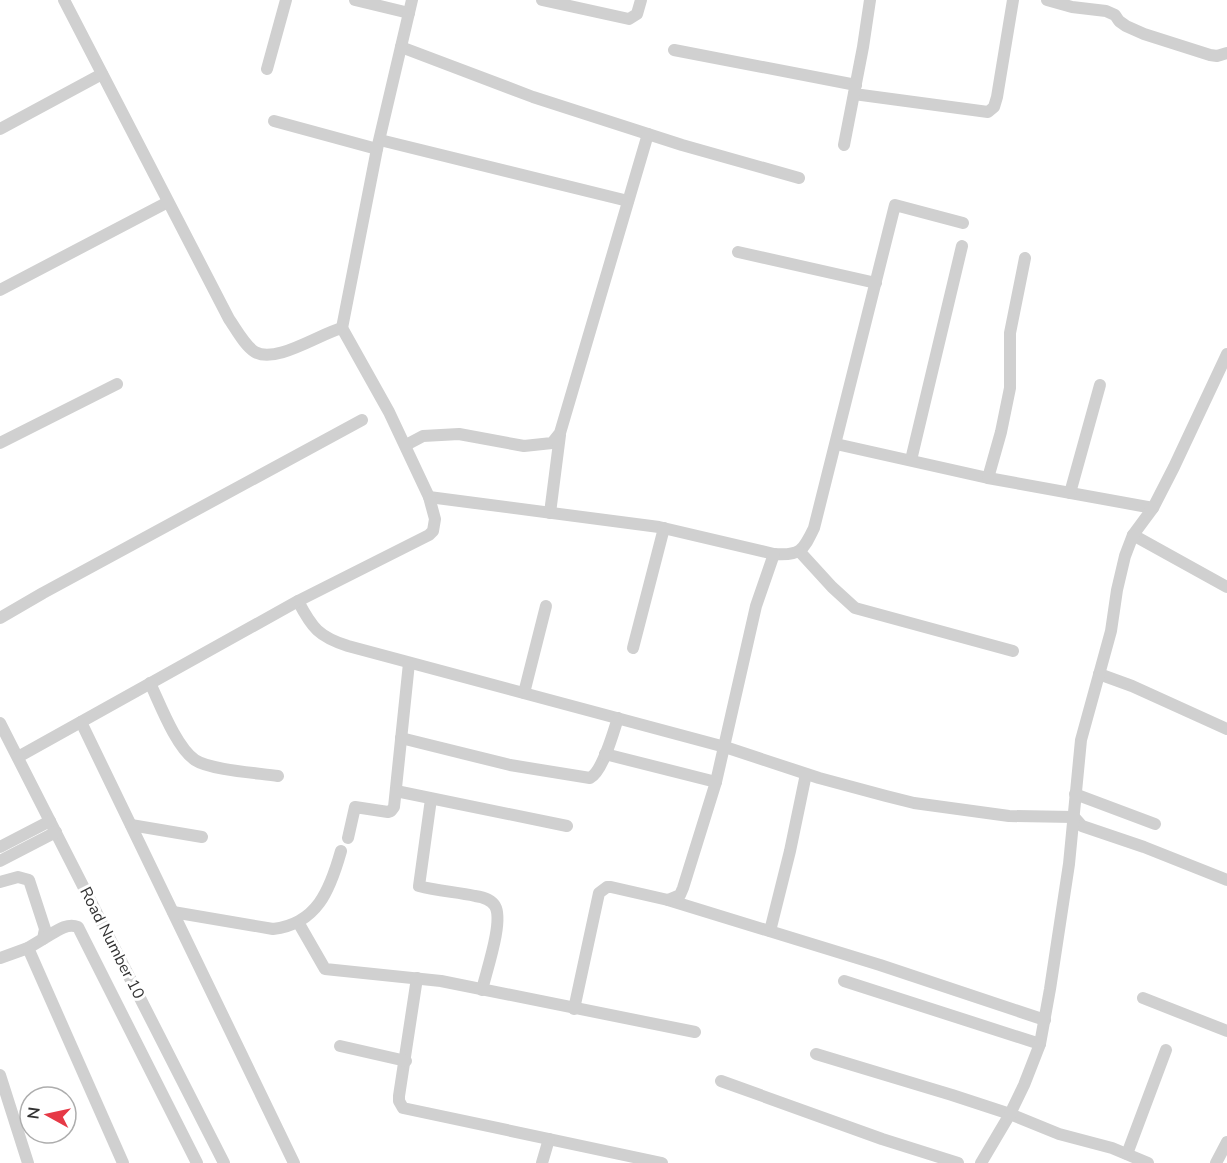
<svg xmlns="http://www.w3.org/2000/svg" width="1227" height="1163" font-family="'Nunito Sans',sans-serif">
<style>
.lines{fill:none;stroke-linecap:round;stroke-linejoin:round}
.minor{stroke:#d0d0d0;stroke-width:12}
.labels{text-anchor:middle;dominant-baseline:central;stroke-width:6;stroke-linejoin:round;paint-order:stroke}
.street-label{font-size:16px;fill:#333;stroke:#fff}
</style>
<rect width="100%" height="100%" fill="#fff"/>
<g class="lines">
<g class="minor">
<polyline points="355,0 409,13"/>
<polyline points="542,0 629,19 637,14 641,0"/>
<polyline points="1047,0 1072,7 1106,11 1115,15 1119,21 1126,26 1144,34 1210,55 1217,56 1227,53"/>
<polyline points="401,47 533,97 682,145 799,178"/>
<polyline points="674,50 856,85"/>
<polyline points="267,69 286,0"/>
<polyline points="854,94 988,112 994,107 997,97 1013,0"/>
<polyline points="274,121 377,149"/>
<polyline points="0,129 102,74"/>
<polyline points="380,140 628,201"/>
<polyline points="844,145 863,47 870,0"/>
<polyline points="738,252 876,283"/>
<polyline points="0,290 168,202"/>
<polyline points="342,328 377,149 412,0"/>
<polyline points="0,443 117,384"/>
<polyline points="836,444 988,478 1153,508"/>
<polyline points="406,445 423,436 459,434 524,446 552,443 560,433 648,134"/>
<polyline points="911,460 962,246"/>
<polyline points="988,478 1001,432 1010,388 1010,333 1025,258"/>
<polyline points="1070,493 1100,385"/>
<path d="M429,497L659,527L774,554C800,556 803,551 814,528L895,205L963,223"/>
<polyline points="550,513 560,435"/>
<polyline points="1133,535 1227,587"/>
<polyline points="800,552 832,587 855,608 1013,651"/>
<path d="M298,601C312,628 319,637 348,646L725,747L819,778L886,796L914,803L1009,816L1074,817L1082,826L1144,847L1227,880"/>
<polyline points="0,618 43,593 362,420"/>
<polyline points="633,648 664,528"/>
<polyline points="1099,674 1132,686 1227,729"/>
<path d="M150,683C160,704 176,747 195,760C210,770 258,773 278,776"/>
<polyline points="524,693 546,606"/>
<polyline points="81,722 294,1163"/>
<polyline points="0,723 224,1163"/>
<path d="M401,738L510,765L590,778C603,771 613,733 618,718"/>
<polyline points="605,754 716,782"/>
<path d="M18,757L298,601L429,535L433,531L435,519L429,497L389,412L342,328C319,334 276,364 255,352C245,346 236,329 229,319L64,0"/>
<polyline points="396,791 567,826"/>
<polyline points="1075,794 1155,824"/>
<path d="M431,799L419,886C437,891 457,892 475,896C482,897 491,899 495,906C504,921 486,972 482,990"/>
<polyline points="131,825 202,837"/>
<polyline points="348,838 355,807 388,812 391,811 394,807 409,663"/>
<polyline points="0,847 50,821"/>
<polyline points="0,861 56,832"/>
<polyline points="0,882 18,877 29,880 45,929 43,939 28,948 0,958"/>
<polyline points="668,900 880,965 1045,1020"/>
<path d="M173,912L273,929C317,924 330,890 341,851"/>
<polyline points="298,922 325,969 441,981 695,1032"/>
<polyline points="770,931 790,851 806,774"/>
<path d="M43,939C54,933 66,922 78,927L197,1163"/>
<polyline points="28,948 123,1163"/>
<polyline points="417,978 399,1096 399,1101 403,1108 662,1163"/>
<polyline points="844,981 1040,1044"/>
<polyline points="1143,998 1227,1031"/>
<polyline points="574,1009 599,893 607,887 611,887 668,900 680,895 683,888 716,782 756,606 774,554"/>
<polyline points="340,1046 406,1061"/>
<polyline points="816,1054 952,1095 1010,1114 1059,1134 1112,1148 1148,1163"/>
<polyline points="0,1075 28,1163"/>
<polyline points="721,1081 882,1139 958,1163"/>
<polyline points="1127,1154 1166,1050"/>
<polyline points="542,1163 549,1139"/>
<polyline points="981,1163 1010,1114 1024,1085 1040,1044 1050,989 1069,864 1081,740 1111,631 1117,590 1125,556 1133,535 1153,508 1174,467 1227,354"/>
<polyline points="1216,1163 1227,1142"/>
</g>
</g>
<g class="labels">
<g class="street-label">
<text transform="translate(112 943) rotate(63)">Road Number 10</text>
</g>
</g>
<g transform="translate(48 1115) rotate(278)"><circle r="28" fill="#ffffff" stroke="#adadad" stroke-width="1.5"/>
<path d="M0-4.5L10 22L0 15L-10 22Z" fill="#e63946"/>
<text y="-9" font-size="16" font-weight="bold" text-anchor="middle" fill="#333333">N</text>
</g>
</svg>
